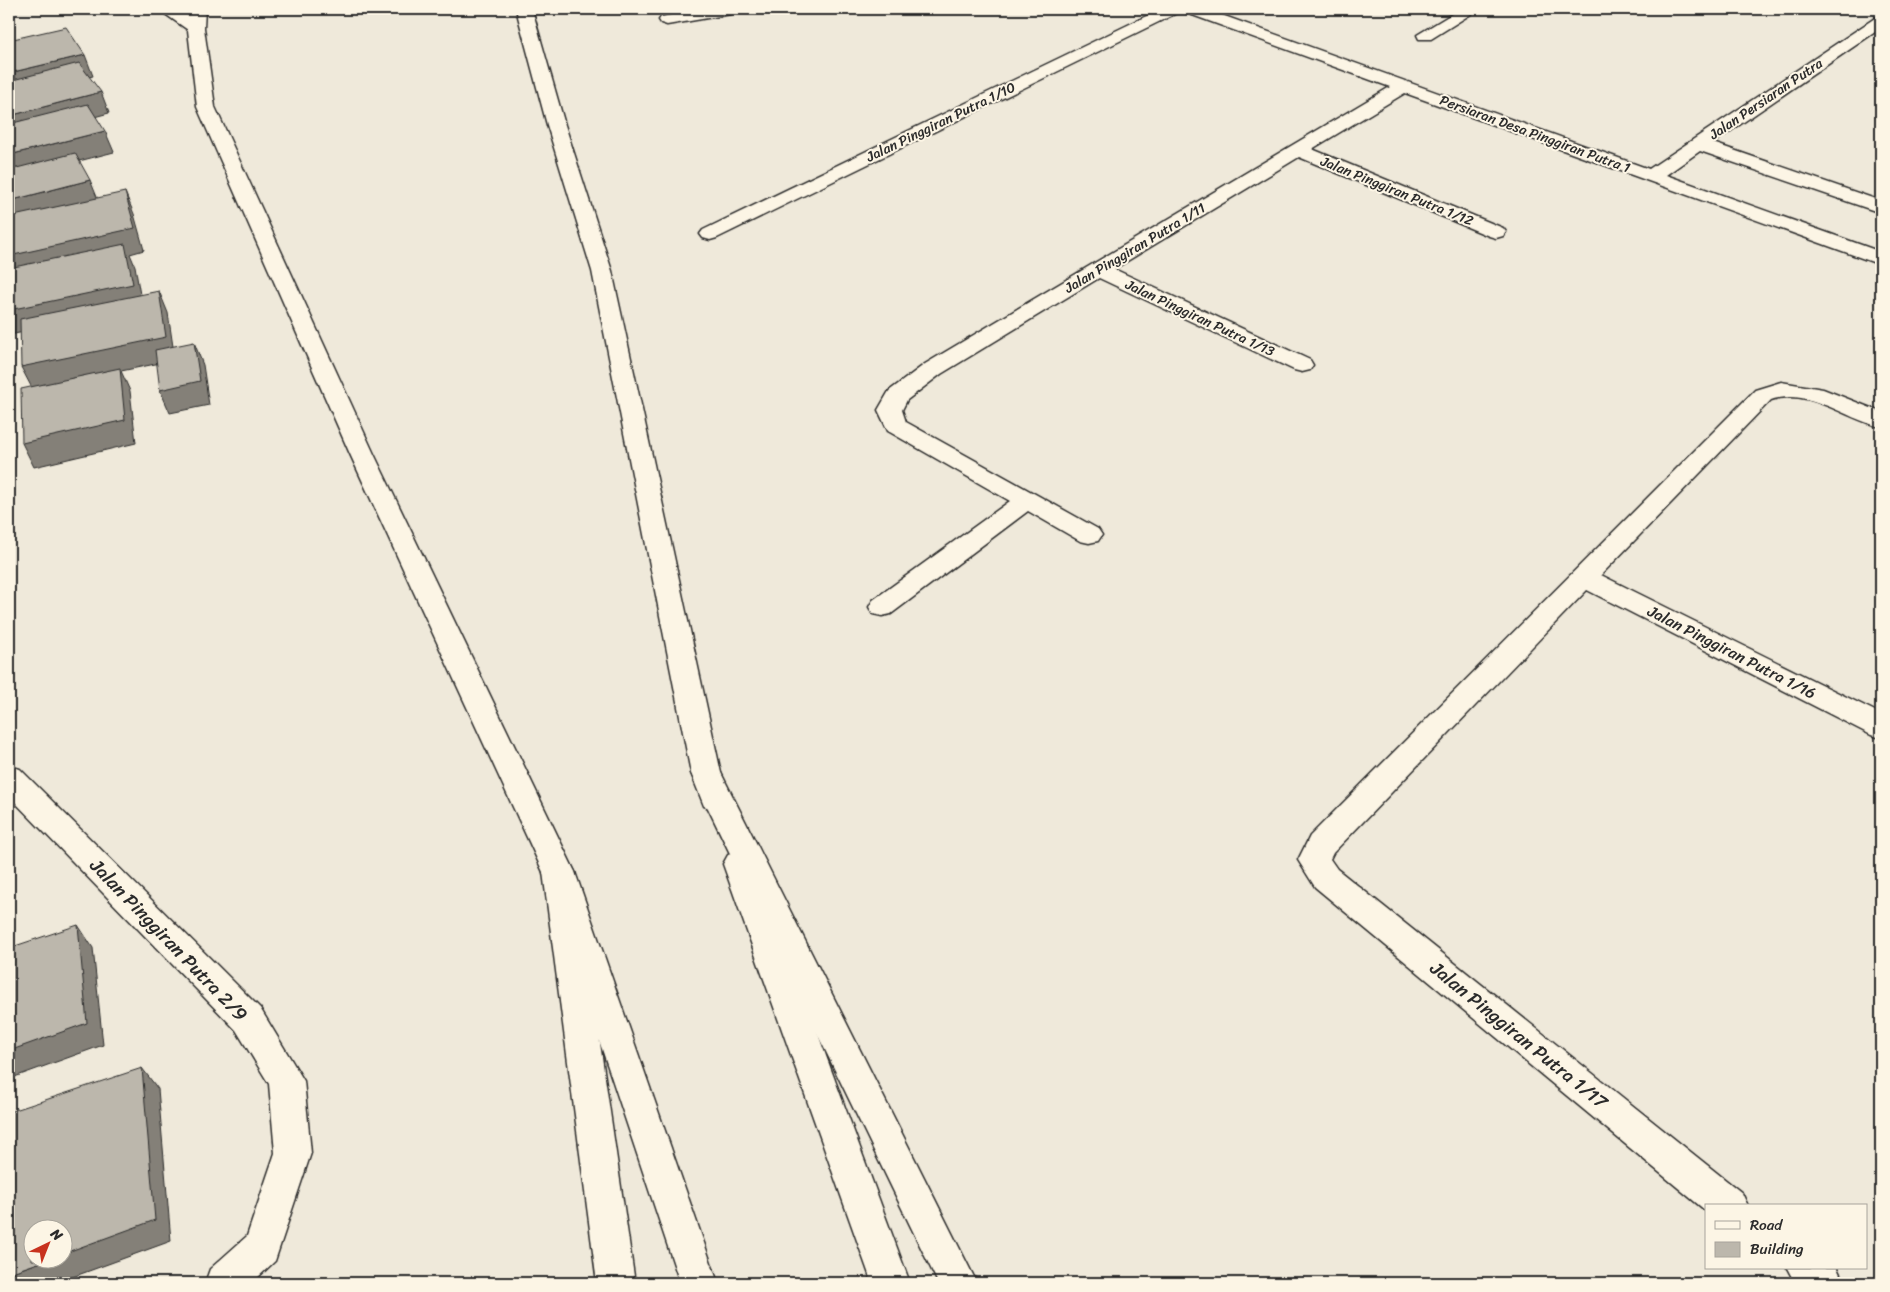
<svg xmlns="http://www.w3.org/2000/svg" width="1890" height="1292" font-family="Sriracha,sans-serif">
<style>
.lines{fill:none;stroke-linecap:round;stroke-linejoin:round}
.street-casing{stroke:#2b2b2b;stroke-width:3}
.secondary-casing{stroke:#2b2b2b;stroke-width:3}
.primary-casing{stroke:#2b2b2b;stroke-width:3}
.street{fill:#fcf5e5;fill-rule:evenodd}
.secondary{fill:#fcf5e5;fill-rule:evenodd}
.primary{fill:#fcf5e5;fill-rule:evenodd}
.shaded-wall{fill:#848078;stroke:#2b2b2b}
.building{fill:#bcb7ac;stroke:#2b2b2b}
.labels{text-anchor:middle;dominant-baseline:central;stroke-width:4;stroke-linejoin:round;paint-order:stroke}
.far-street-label{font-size:14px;fill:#2b2b2b;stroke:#fcf5e5}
.street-label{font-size:16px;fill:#2b2b2b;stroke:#fcf5e5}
.near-street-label{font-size:19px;fill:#2b2b2b;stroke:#fcf5e5}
</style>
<rect width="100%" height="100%" fill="#efe9da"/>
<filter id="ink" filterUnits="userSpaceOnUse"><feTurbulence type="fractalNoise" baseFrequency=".02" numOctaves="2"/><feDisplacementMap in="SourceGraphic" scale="10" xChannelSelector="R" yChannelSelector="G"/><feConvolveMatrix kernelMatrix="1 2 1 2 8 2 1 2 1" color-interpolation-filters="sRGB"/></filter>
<g filter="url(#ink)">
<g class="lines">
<defs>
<g id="street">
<polygon points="704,9 739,9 731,14 667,25 661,23 659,20 661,17"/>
<polygon points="1161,9 1181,9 1179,12 717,238 710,240 703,238 700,234 703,230"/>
<polygon points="1182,9 1205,9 1649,169 1875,18 1881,16 1881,28 1713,143 1881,201 1881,213 1700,151 1666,175 1881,252 1881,265 1405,93 1312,149 1503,228 1506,232 1503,236 1496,238 1489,236 1299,157 1114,269 1310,360 1313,365 1310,370 1302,372 1294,370 1099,278 941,374 907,400 902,410 906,422 1098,529 1102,535 1098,541 1089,543 1080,541 1028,511 891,614 882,616 873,614 869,607 873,600 1010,501 888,431 878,410 889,391 925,364 1390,87 1184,12"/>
<polygon points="1460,9 1479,9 1431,39 1419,39 1417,35"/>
<path d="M1781,382L1823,389L1881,412V427C1846,419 1808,387 1771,400L1601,575L1881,714V738L1871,735L1587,590L1333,853L1330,859L1337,869L1742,1193L1748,1206H1706V1211L1315,887L1298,860L1310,836L1755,390Z"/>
<polygon points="9,766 20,769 260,1008 304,1081 311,1153 275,1261 252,1283 205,1283 210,1269 247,1236 275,1153 269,1084 236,1030 9,796"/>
<polygon points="1787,1268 1837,1268 1844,1283 1795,1283"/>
</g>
<g id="secondary">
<polygon points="158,9 177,9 188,16 189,9 205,9 204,28 215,107 374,454 575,872 718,1283 680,1283 543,872 350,454 197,107 188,30"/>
<polygon points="516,9 532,9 565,125 612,271 721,773 730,798 726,806 715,810 704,806 691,773 592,271 547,125"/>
<polygon points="739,851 750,855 755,864 910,1283 872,1283 723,864 728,855"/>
</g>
<g id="primary">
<polygon points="706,762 717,765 721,773 977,1283 938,1283 691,773 695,765"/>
<polygon points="559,859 570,863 575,872 635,1283 597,1283 543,872 548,863"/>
</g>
</defs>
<use href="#street" class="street-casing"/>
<use href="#secondary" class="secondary-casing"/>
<use href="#primary" class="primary-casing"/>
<use href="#street" class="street"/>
<use href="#secondary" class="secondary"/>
<use href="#primary" class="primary"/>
</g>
<g class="shaded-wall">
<polygon points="85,55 93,76 9,96 9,73"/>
<polygon points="101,92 109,113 9,140 9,116"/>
<polygon points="105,131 114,152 9,179 9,155"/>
<polygon points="90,180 99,202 17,224 9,206 9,201"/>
<polygon points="125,192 134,214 144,250 130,254 135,266 142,306 10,335 9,333 9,310 17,279 9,261 9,256"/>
<polygon points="159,291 168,313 175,360 121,371 130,391 136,443 34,467 22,443 33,390 21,367"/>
<polygon points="194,342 203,365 209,405 170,413 160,390"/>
<polygon points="78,925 93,948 103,1045 9,1079 9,1051"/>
<polygon points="142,1068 158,1089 171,1241 56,1283 9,1283 9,1273 47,1260 62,1260 62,1254"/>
</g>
<g class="building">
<polygon points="66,27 85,55 9,73 9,40"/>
<polygon points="79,63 101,92 9,116 9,81"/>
<polygon points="88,104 105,131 9,155 9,124"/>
<polygon points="75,153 90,180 9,201 9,170"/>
<polygon points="125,192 135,228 9,256 9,217"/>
<polygon points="125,244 133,284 9,310 9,268"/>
<polygon points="159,291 166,337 21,367 20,319"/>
<polygon points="194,342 200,381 160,390 155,350"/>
<polygon points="120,368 125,420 22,443 21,389"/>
<polygon points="78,925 87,1023 9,1051 9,948"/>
<polygon points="142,1068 155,1220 62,1254 62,1230 32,1230 32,1260 47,1260 9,1273 9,1112"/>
</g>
</g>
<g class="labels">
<g class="far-street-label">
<text transform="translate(1766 99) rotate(-34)">Jalan Persiaran Putra</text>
<text transform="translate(941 122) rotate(-26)">Jalan Pinggiran Putra 1/10</text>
<text transform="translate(1535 134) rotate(20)">Persiaran Desa Pinggiran Putra 1</text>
<text transform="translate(1397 191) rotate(22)">Jalan Pinggiran Putra 1/12</text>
<text transform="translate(1135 248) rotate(-31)">Jalan Pinggiran Putra 1/11</text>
<text transform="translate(1200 318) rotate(25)">Jalan Pinggiran Putra 1/13</text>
</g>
<g class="street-label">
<text transform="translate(1732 652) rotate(27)">Jalan Pinggiran Putra 1/16</text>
</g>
<g class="near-street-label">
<text transform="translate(169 940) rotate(46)">Jalan Pinggiran Putra 2/9</text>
<text transform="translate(1519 1035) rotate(39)">Jalan Pinggiran Putra 1/17</text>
</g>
</g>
<rect width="1890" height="1292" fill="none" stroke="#fcf5e5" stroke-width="30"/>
<rect x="15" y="15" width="1860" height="1262" fill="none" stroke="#2b2b2b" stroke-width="2" filter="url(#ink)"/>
<rect x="1705" y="1204" width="162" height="65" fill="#fcf5e5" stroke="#a8a49b"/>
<rect x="1715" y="1221" width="25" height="8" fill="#fcf5e5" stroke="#a8a49b"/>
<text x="1750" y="1230" font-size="15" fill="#2b2b2b">Road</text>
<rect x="1715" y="1242" width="25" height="15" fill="#bcb7ac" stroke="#a8a49b"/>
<text x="1750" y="1254" font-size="15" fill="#2b2b2b">Building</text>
<g transform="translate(48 1244) rotate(43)"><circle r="24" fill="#fcf5e5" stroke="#a8a49b"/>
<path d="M0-4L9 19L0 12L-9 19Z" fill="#c8321e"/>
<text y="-8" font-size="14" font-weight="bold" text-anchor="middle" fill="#2b2b2b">N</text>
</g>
</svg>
